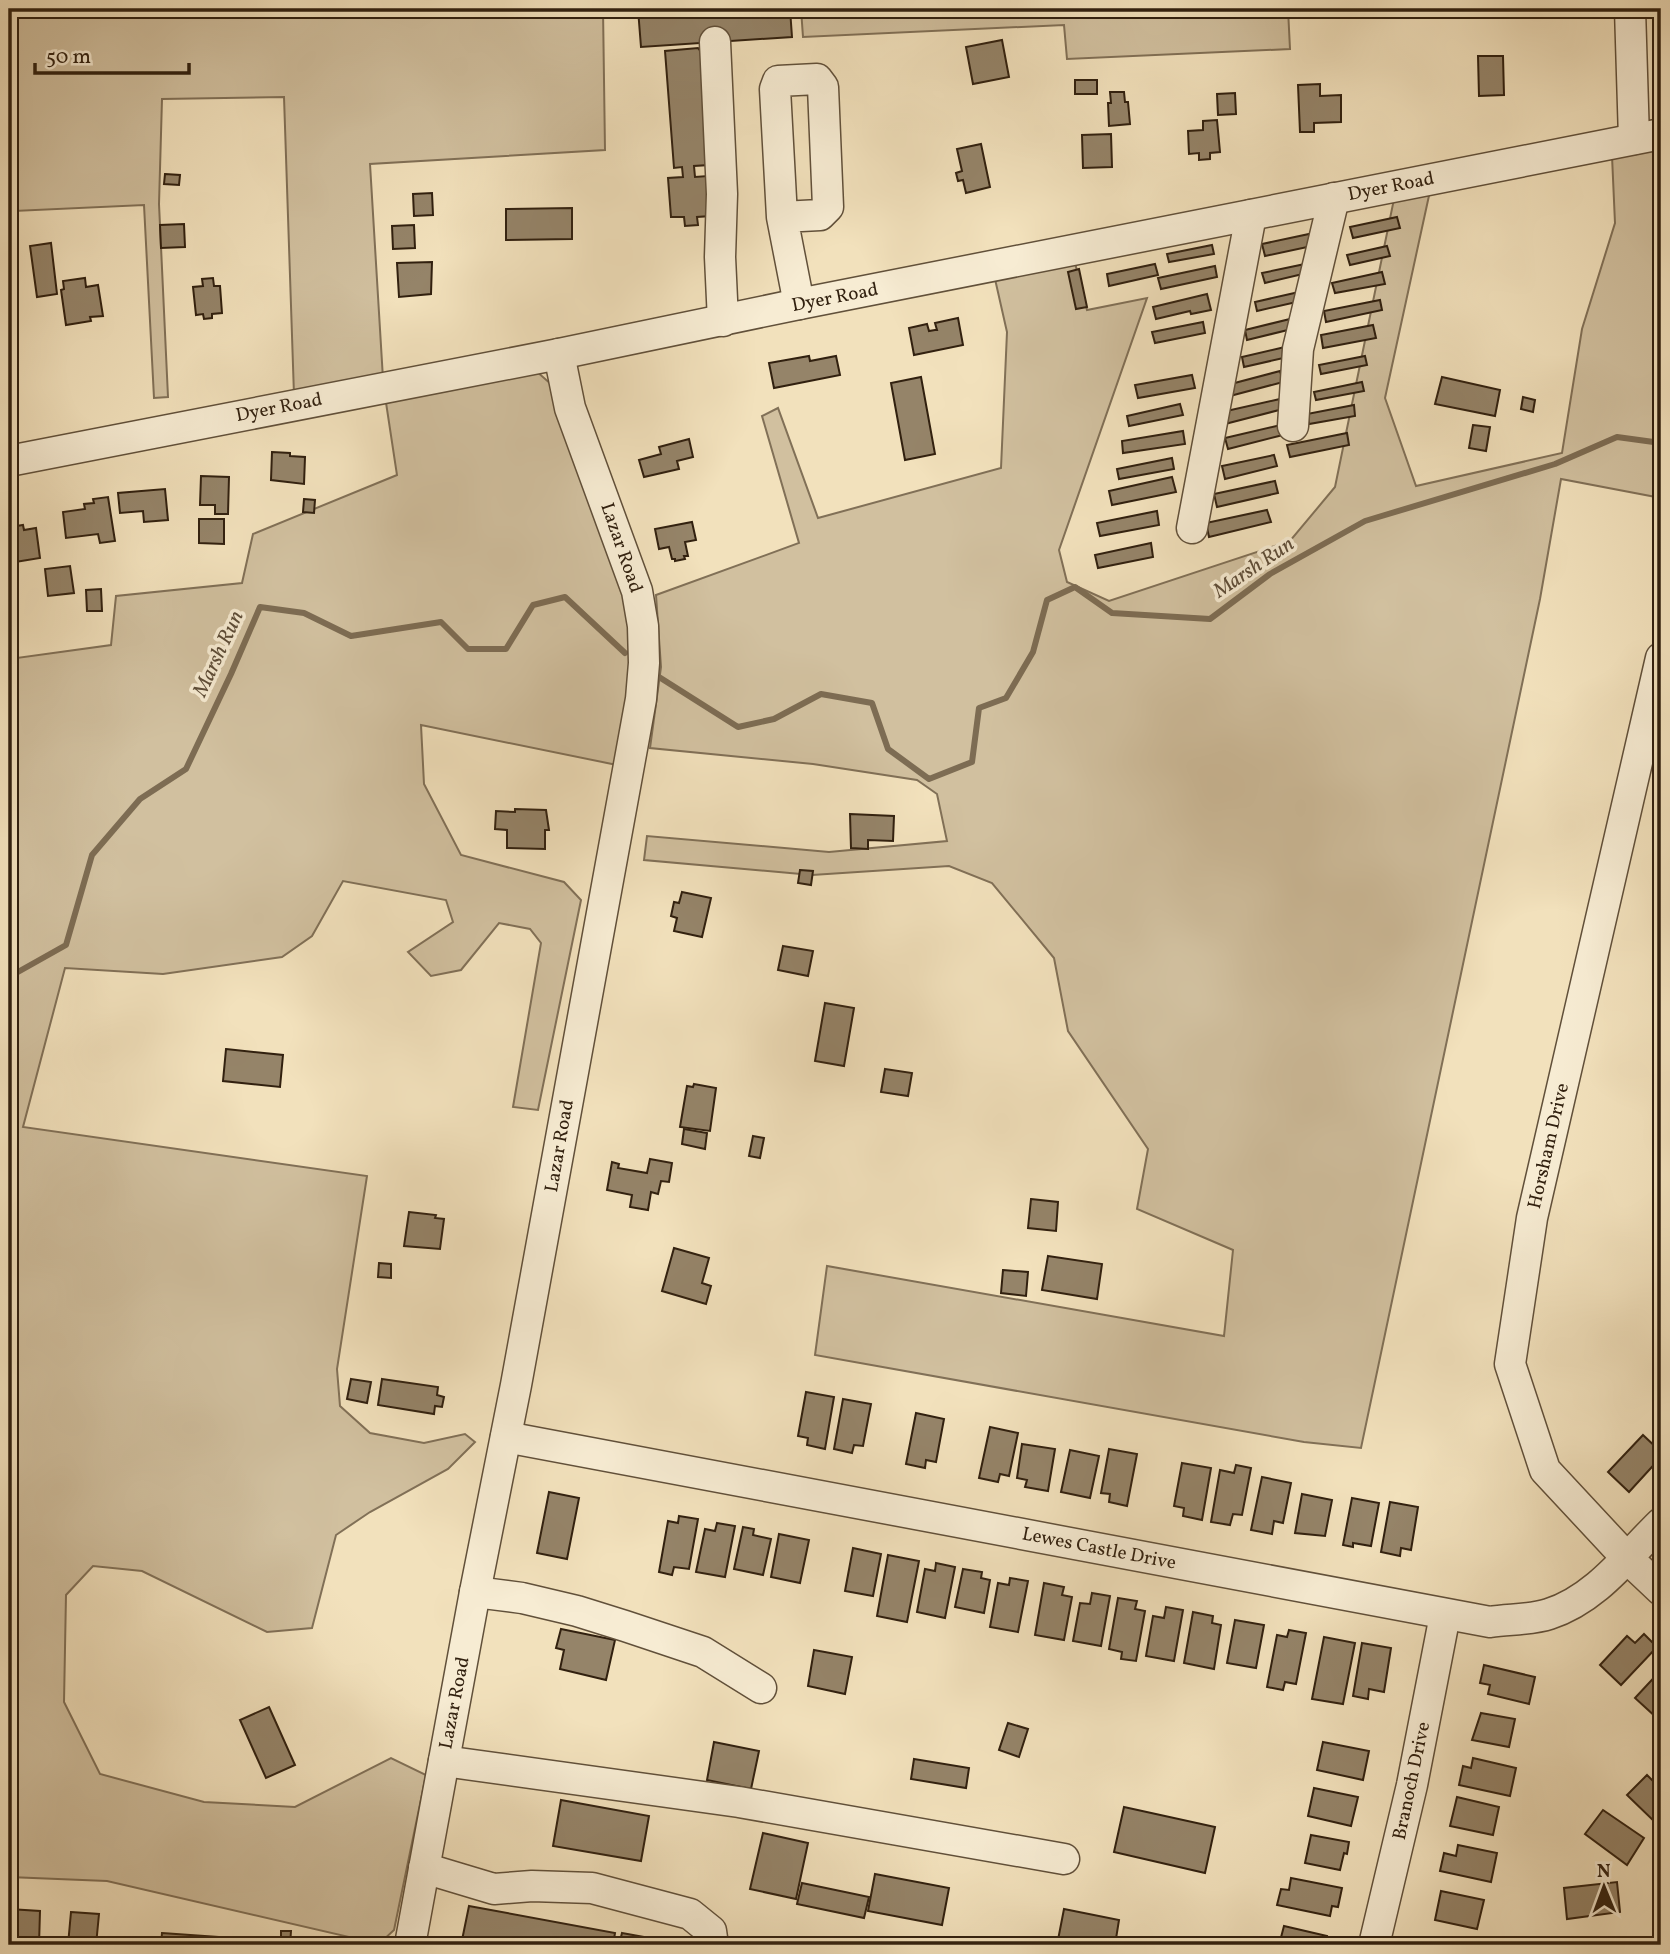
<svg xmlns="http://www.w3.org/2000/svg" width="1670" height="1954" font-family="Vollkorn,serif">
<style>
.green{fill:#d1c09f;stroke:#817057;stroke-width:2}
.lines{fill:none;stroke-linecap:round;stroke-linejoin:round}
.stream{stroke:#7d6c53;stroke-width:6}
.building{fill:#958469;stroke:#31200f;stroke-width:2}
.minor-casing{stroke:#61503a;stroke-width:33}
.minor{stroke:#f7ecd3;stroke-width:30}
.labels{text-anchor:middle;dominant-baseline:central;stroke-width:7;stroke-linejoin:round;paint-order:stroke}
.street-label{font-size:19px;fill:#31200f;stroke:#f7ecd3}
.water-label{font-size:21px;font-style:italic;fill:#5d4c37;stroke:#f7ecd3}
</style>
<rect width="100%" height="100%" fill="#f2e1bc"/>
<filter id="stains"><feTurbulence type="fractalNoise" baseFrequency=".00286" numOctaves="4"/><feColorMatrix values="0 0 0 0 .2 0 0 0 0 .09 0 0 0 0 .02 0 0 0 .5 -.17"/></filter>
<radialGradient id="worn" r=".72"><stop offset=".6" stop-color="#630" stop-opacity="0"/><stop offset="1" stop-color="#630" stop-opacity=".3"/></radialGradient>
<g class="green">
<polygon points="9,9 603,9 605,150 370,164 383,379 294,395 284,97 162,99 159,204 168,397 154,398 144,205 14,211"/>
<polygon points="801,9 1288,9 1290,49 1067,59 1064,25 803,37"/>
<polygon points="1661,146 1661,498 1561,479 1540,599 1361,1448 1304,1442 815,1355 827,1266 1224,1336 1233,1250 1137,1209 1148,1149 1068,1031 1054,958 992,883 949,866 812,875 644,860 647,836 829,852 947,841 937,794 917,780 813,764 650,748 661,667 656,595 799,543 762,416 778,408 818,518 1001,468 1007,332 995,279 1075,263 1087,310 1147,298 1059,550 1067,582 1109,601 1290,541 1335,487 1394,199 1430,191 1385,398 1416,486 1562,453 1582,329 1615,223 1612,156"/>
<polygon points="535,370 552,385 629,606 632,682 617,765 421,725 424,784 461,855 564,882 581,900 538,1110 513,1107 541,943 530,929 499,923 461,970 431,976 408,952 453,922 446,900 343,881 312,936 282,957 163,974 65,968 23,1127 367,1176 337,1369 340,1406 370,1433 424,1443 465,1434 475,1442 448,1469 370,1512 336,1535 312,1628 267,1632 142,1571 93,1566 66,1595 64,1702 100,1774 204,1802 295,1807 391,1758 426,1775 394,1930 379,1944 107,1881 9,1877 9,659 111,645 116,596 242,583 253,534 397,475 385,396"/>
</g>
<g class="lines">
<g class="stream">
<polyline points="659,677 738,727 774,719 821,694 872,703 888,749 929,779 972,762 979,708 1006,698 1033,652 1047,600 1075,587 1112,613 1210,619 1270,574 1365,521 1555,464 1617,437 1661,443"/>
<polyline points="9,977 66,945 92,855 140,799 186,769 231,674 260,607 304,613 351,636 441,622 468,649 506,649 533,605 565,597 625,653"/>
</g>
</g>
<g class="building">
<polygon points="340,9 360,9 359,18 340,18"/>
<polygon points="638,9 790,9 792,37 641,47"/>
<polygon points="1002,40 1009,77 973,84 966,47"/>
<polygon points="698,48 701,52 709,165 694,166 695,177 708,176 711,216 697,217 698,225 685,226 684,217 671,217 668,178 683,177 682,167 674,168 665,51"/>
<polygon points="1478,56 1503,56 1504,95 1479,96"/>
<rect x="1075" y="80" width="22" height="14"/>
<polygon points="1320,84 1320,96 1341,95 1341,122 1314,123 1314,132 1300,132 1298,85"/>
<polygon points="1110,92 1124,92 1125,102 1128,102 1130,124 1109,126 1108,103 1111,103"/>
<polygon points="1235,93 1236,114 1218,115 1217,94"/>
<polygon points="1217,120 1220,152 1210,153 1210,159 1199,160 1199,153 1189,154 1188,131 1203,130 1203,121"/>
<polygon points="1111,134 1112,167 1083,168 1082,135"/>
<polygon points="981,144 990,187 966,193 963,180 958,181 956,173 962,171 957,149"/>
<polygon points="165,174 180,175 179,185 164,184"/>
<polygon points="432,193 433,215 414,216 413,194"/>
<polygon points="572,208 572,239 506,240 506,209"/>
<polygon points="1397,217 1400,228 1353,238 1350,227"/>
<polygon points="184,224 185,247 161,248 160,225"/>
<polygon points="414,225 415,248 393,249 392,226"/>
<polygon points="1309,234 1312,246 1265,256 1262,244"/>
<polygon points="51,243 57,294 37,297 30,246"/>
<polygon points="1212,245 1214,254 1169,262 1167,254"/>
<polygon points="1387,246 1390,256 1350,265 1347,255"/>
<polygon points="432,262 431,294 399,297 397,263"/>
<polygon points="1155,264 1158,275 1109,286 1107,274"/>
<polygon points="1305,264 1307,273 1265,283 1262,273"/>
<polygon points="1215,266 1217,277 1161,289 1158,278"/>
<polygon points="1079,269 1087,307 1076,309 1068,272"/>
<polygon points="1382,272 1385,284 1335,293 1332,283"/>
<polygon points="85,278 86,287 98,285 103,316 90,317 91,321 66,325 61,290 64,289 63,281"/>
<polygon points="213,278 214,286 220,286 222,313 212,314 212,318 204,319 203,314 196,315 193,287 203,286 202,279"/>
<polygon points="1299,292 1301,301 1257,311 1255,302"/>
<polygon points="1207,294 1211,310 1191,314 1190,311 1156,319 1153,307"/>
<polygon points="1380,300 1382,310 1326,322 1324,311"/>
<polygon points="958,318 963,345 914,355 909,328 927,324 929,331 935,330 937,330 935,323"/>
<polygon points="1294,318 1296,328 1247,340 1245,330"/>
<polygon points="1203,322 1205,333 1155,343 1152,332"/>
<polygon points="1373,325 1376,338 1323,348 1321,335"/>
<polygon points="1285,347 1288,357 1244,367 1242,357"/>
<polygon points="809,356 810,361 836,356 840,375 774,388 769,363"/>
<polygon points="1365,356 1367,365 1321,374 1319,365"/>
<polygon points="1280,371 1283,382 1230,396 1227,385"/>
<polygon points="1192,375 1195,388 1138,398 1135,385"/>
<polygon points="921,377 935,454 905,460 891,383"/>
<polygon points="1442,377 1500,390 1495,416 1435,404"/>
<polygon points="1362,382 1364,391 1316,400 1314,392"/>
<polygon points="1523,397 1535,400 1533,412 1521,409"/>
<polygon points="1280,399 1283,409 1225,424 1222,412"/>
<polygon points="1180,404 1183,415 1129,426 1127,416"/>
<polygon points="1354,405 1355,416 1309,424 1307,414"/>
<polygon points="1281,425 1283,435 1228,449 1225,438"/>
<polygon points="1473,425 1490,427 1486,451 1469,448"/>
<polygon points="1183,431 1185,444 1123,453 1122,441"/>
<polygon points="1347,433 1349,445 1290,457 1287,445"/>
<polygon points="689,439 693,457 677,461 679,469 644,477 639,460 661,454 659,447"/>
<polygon points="272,452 290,453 290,456 305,457 304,484 271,480"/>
<polygon points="1274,455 1277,466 1225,479 1222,466"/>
<polygon points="1172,458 1174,469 1119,479 1117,469"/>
<polygon points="201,476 229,477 228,514 215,514 215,505 200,505"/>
<polygon points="1172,477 1176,492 1112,505 1109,491"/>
<polygon points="1275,481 1278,493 1217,507 1214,494"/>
<polygon points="165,489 168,520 144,522 143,511 120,513 118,493"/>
<polygon points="108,497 115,541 100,543 98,534 66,538 63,512 85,509 84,504 94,503 93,499"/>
<polygon points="304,499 315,500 314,513 303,512"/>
<polygon points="1267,510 1271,522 1209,537 1206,523"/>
<polygon points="1157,511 1159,525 1100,536 1097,523"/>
<polygon points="199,519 224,519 224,544 199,543"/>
<polygon points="692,522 696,540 685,542 688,556 684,556 685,559 675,561 675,559 672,559 669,547 659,549 655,529"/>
<polygon points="23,525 24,530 36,528 40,558 9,563 10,527"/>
<polygon points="1151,543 1153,557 1098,568 1095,555"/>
<polygon points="70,566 74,593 48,596 45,569"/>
<polygon points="101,589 102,611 87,611 86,590"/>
<polygon points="515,809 546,810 549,830 545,830 545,849 507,848 507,830 495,829 496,811 515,812"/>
<polygon points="850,814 894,816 893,841 868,840 868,849 851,848"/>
<polygon points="800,870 813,871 811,885 798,883"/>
<polygon points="682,892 711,898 702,937 674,931 677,918 671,916 674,902 679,903"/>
<polygon points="783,946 813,951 808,976 778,970"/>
<polygon points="825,1003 854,1008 844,1066 815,1061"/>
<polygon points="226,1049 283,1055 280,1087 223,1081"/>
<polygon points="885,1069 912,1073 908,1096 881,1092"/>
<polygon points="694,1084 716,1088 710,1131 680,1127 687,1086 693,1087"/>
<polygon points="684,1129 707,1133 705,1149 682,1144"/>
<polygon points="753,1136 764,1138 760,1158 749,1156"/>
<polygon points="650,1159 672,1163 669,1182 661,1181 658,1194 651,1192 648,1210 630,1207 632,1195 607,1190 612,1162 619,1164 618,1168 647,1173"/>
<polygon points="1031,1199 1058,1202 1056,1231 1028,1228"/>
<polygon points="409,1212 436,1215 435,1218 444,1219 440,1249 404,1246"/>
<polygon points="674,1248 709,1258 702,1283 711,1286 706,1304 662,1291"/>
<polygon points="1048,1256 1102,1264 1097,1299 1042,1290"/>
<polygon points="379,1263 391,1264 391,1278 378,1277"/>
<polygon points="1003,1270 1028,1272 1026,1296 1001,1293"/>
<polygon points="351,1379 371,1382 367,1403 347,1399"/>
<polygon points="382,1379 438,1387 437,1395 444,1397 442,1407 435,1406 434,1414 378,1405"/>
<polygon points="806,1392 834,1397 825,1449 807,1445 808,1438 798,1436"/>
<polygon points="843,1399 871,1404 863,1446 854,1445 852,1453 834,1449"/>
<polygon points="916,1413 944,1419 936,1462 926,1460 925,1468 906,1464"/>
<polygon points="990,1427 1018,1433 1009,1476 1000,1474 998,1482 979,1478"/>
<polygon points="1643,1435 1661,1452 1661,1457 1629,1492 1608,1472"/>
<polygon points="1022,1444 1055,1449 1048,1491 1025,1487 1027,1480 1017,1478"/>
<polygon points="1109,1449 1137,1454 1127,1506 1109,1502 1110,1494 1101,1493"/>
<polygon points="1070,1450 1099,1456 1090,1498 1061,1492"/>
<polygon points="1182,1463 1211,1468 1202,1520 1183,1516 1184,1508 1174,1506"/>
<polygon points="1236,1465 1251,1468 1242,1515 1233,1514 1230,1525 1211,1522 1220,1470 1234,1473"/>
<polygon points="1262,1477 1291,1483 1283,1523 1274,1521 1272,1534 1251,1530"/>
<polygon points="549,1492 579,1498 567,1559 537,1553"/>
<polygon points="1302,1494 1332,1500 1325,1536 1295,1533"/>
<polygon points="1352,1498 1379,1503 1371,1546 1353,1543 1353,1547 1343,1545"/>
<polygon points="1390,1502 1418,1507 1411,1550 1401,1548 1400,1556 1381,1552"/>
<polygon points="679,1516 698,1519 689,1569 674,1567 672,1575 659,1572 668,1521 678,1523"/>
<polygon points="717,1523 735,1526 725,1577 696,1572 705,1529 715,1531"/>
<polygon points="743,1527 754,1529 753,1535 771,1539 763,1575 734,1569"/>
<polygon points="779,1534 809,1540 800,1583 771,1577"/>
<polygon points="853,1548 881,1554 873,1596 845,1591"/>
<polygon points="888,1555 919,1561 907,1622 877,1616"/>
<polygon points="936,1563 955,1567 945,1618 917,1612 925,1569 935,1571"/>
<polygon points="963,1569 982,1572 981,1578 990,1580 984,1613 955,1607"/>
<polygon points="1010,1578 1028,1581 1018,1632 990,1627 998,1583 1009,1585"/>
<polygon points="1044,1583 1064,1587 1062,1595 1072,1597 1064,1640 1035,1635"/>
<polygon points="1092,1593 1110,1596 1101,1646 1073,1641 1080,1603 1090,1604"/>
<polygon points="1118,1598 1137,1601 1135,1609 1145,1611 1136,1661 1121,1659 1122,1652 1109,1649"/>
<polygon points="1166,1607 1183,1610 1174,1661 1146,1656 1153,1616 1164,1618"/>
<polygon points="1193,1612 1213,1616 1212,1623 1221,1625 1214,1669 1184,1663"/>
<polygon points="1235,1620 1264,1625 1256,1668 1227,1663"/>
<polygon points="561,1629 615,1640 606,1680 560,1669 564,1650 556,1648"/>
<polygon points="1289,1630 1306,1633 1296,1684 1285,1682 1283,1690 1267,1687 1277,1635 1287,1637"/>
<polygon points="1644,1634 1657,1647 1621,1685 1600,1665 1627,1636 1635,1643"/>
<polygon points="1324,1637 1355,1643 1343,1704 1312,1699"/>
<polygon points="1362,1643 1391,1648 1384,1692 1369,1689 1368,1699 1353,1696"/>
<polygon points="814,1650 852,1657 845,1694 808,1686"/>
<polygon points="1484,1665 1535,1677 1529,1704 1488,1694 1490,1685 1480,1683"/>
<polygon points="1661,1670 1661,1714 1657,1718 1635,1698"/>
<polygon points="269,1707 295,1765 266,1778 240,1720"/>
<polygon points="1481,1713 1515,1719 1509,1747 1472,1740"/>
<polygon points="1008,1723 1028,1729 1019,1757 999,1750"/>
<polygon points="714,1742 759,1751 751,1789 707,1780"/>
<polygon points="1323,1742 1369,1751 1363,1780 1317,1770"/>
<polygon points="1473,1758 1516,1768 1510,1796 1459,1785 1463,1766 1471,1768"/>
<polygon points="914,1759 969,1768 966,1788 911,1779"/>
<polygon points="1647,1775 1661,1789 1660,1827 1627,1795"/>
<polygon points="1314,1788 1358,1797 1351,1826 1308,1816"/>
<polygon points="1457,1797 1499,1807 1493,1835 1450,1826"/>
<polygon points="561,1800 649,1816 641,1861 553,1846"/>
<polygon points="1124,1807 1215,1827 1205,1873 1114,1852"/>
<polygon points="1603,1810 1644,1838 1627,1865 1585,1834"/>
<polygon points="763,1833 808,1843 796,1899 750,1889"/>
<polygon points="1311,1835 1349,1842 1347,1854 1344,1853 1340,1870 1305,1863"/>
<polygon points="1458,1845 1497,1853 1491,1882 1440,1871 1444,1853 1456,1856"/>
<polygon points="875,1874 949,1888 942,1925 868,1911"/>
<polygon points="1291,1878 1342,1888 1338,1907 1332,1906 1330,1916 1277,1905 1281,1889 1289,1890"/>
<polygon points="1617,1882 1620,1912 1567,1919 1564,1888"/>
<polygon points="802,1883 869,1897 864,1918 797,1904"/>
<polygon points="1441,1891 1484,1900 1477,1929 1435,1920"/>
<polygon points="469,1906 615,1933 613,1945 461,1945"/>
<polygon points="9,1909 40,1911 39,1945 9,1944"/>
<polygon points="1064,1909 1119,1920 1115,1945 1057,1945"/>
<polygon points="71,1912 99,1914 96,1945 68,1945"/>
<polygon points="1284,1926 1327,1936 1325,1945 1279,1945"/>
<polygon points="281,1931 291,1931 290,1945 281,1944"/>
<polygon points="162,1933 218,1937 218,1945 161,1945"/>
<polygon points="622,1933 688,1945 619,1945"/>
</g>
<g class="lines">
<defs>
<g id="minor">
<polyline points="1630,9 1634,139"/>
<polyline points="715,42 722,194 720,257 723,321"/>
<polyline points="782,217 775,89 778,81 817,79 823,87 828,207 820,215 782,217 799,304"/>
<polyline points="1293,426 1298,349 1334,198"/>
<polyline points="9,461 559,354 799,304 1661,134"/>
<polyline points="1192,528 1251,215"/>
<polyline points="1661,658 1532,1218 1510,1364 1545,1470 1626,1557 1661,1590"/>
<path d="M506,1437L1490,1622C1509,1619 1531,1620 1549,1614C1596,1599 1627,1556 1661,1523"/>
<polyline points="475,1592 522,1598 577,1611 625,1626 703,1652 761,1688"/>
<polyline points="444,1761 739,1802 1064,1859"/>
<polyline points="424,1868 494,1889 532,1886 592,1888 690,1914 711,1931 713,1945"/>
<polyline points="410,1945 475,1592 516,1385 641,699 644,663 643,626 637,591 570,408 559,354"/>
<polyline points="1374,1945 1412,1785 1445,1615"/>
</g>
</defs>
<use href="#minor" class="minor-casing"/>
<use href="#minor" class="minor"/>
</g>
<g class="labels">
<g class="street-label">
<text transform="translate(1391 187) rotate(-11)">Dyer Road</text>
<text transform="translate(835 298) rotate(-11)">Dyer Road</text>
<text transform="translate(279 408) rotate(-11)">Dyer Road</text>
<text transform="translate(621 548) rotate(71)">Lazar Road</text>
<text transform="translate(560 1146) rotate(-80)">Lazar Road</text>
<text transform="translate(1549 1146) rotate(-77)">Horsham Drive</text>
<text transform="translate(1099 1549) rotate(11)">Lewes Castle Drive</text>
<text transform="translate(455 1703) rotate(-79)">Lazar Road</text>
<text transform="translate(1412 1781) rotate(-78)">Branoch Drive</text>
</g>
<g class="water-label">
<text transform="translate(1254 568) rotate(-34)">Marsh Run</text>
<text transform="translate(219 654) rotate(-65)">Marsh Run</text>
</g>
</g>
<rect width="1670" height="1954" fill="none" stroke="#f2e1bc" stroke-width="35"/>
<rect x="10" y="10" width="1649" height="1933" fill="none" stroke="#31200f" stroke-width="3.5"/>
<rect x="18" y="18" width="1635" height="1919" fill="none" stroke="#31200f" stroke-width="2"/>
<g transform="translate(1604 1887) rotate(359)" stroke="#f7ecd3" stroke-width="5" paint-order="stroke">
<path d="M0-5L12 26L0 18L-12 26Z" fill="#31200f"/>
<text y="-10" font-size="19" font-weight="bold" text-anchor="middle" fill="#31200f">N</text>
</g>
<path d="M35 63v10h154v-10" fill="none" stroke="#31200f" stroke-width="3.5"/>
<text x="46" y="63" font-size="21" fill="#31200f" stroke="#f7ecd3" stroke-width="5" paint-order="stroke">50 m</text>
<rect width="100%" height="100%" filter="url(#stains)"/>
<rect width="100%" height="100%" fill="url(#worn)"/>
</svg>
